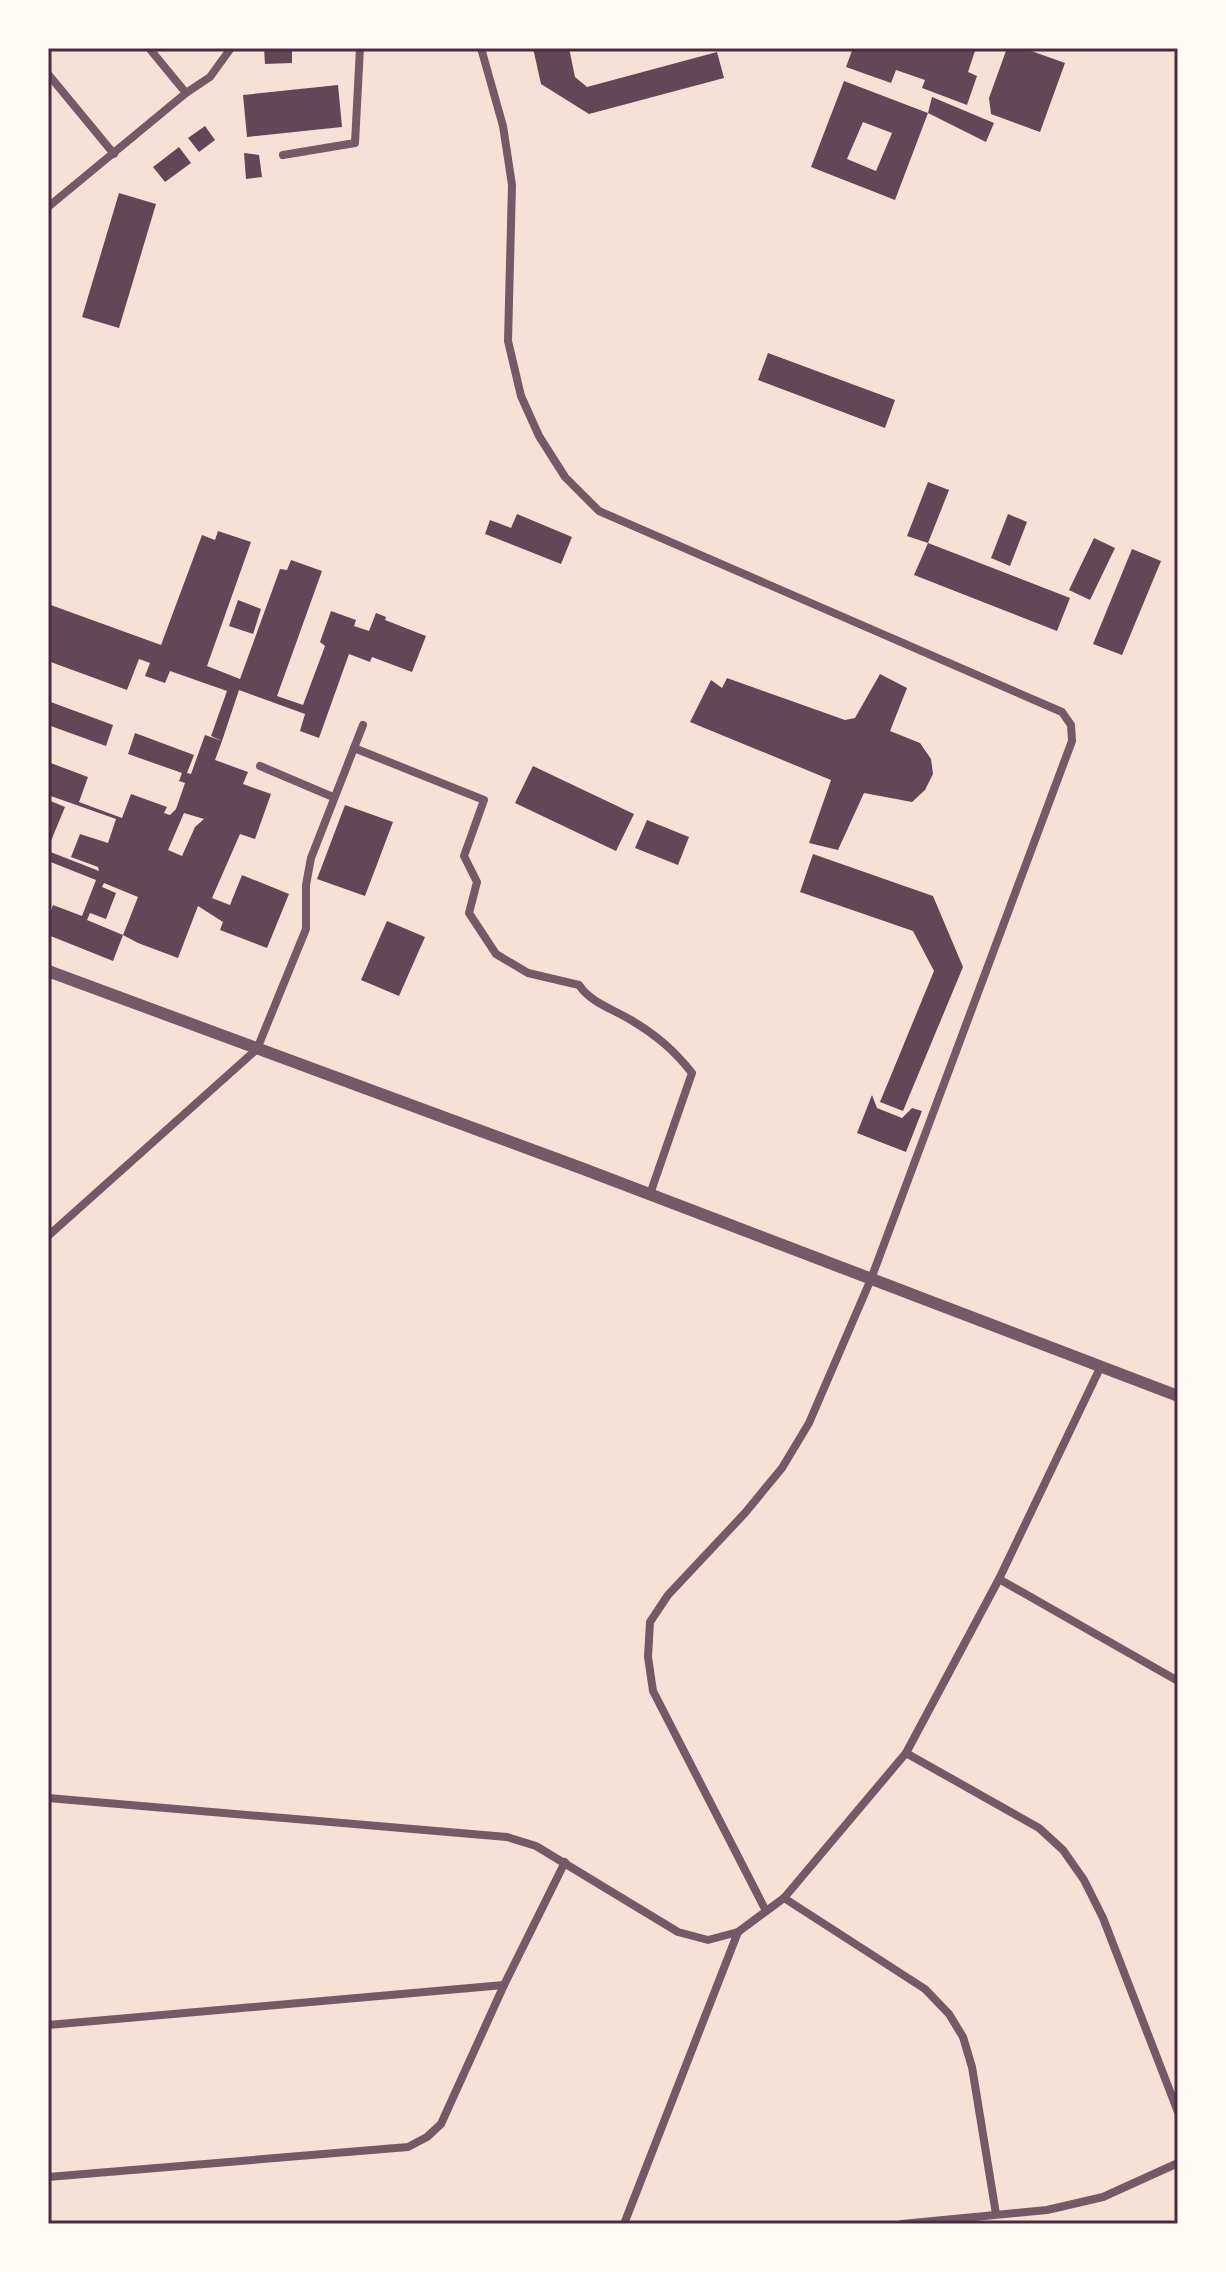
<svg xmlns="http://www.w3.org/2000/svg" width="1226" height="2272" font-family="Quicksand,sans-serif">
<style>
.building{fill:#644757;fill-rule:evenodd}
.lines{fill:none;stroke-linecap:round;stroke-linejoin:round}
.minor{stroke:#755966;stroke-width:8}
.tertiary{stroke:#755966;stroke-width:12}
.neatline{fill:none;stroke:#4a2c40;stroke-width:3}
</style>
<rect width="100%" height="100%" fill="#f7e1d7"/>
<g class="building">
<polygon points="264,48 292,48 292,63 265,64"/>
<polygon points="533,48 569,48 575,77 587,87 717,52 724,78 589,114 541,84"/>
<polygon points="853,48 976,48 968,72 977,76 967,105 922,88 925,80 896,70 891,83 846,67"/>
<polygon points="1007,48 1023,48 1065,63 1040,132 991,114 989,98"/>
<path d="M844,81L928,113L895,200L811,167ZM863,122L892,133L876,171L847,159Z"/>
<polygon points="338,85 342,127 247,137 243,95"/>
<polygon points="932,97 994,123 986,142 928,113"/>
<polygon points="205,126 215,140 199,152 188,138"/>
<polygon points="179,147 191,163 165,182 153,167"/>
<polygon points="244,153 259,155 262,177 246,179"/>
<polygon points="119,193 156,204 119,328 82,317"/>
<polygon points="768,353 895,400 885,428 758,380"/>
<polygon points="928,482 949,490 928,543 907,536"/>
<polygon points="517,514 572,537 561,564 485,534 490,520 511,528"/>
<polygon points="1008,514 1027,522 1010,566 991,558"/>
<path d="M218,531L251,542L207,666L240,679L280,569L287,570L291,560L322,571L277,696L303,705L325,646L320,642L331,611L356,620L354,626L369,631L376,613L386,617L385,620L426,636L412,672L372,657L370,662L349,654L319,738L300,731L305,714L239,690L222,741L215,760L248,772L243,784L271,794L255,839L240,834L212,898L230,905L242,875L289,894L267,948L220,930L223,922L198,906L178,958L138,943L123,935L138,897L104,883L102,887L116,893L106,919L90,913L87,920L123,935L113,961L48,935V919L53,905L82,916L96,880L48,861V851L99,871L98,867L71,857L80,834L108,843L116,819L48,795V762L88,777L79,802L122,818L131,794L167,807L164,813L170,815L176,809L185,783L179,781L182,773L128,754L135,733L194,755L187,773L191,774L205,735L222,741L211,736L227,691L170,671L165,683L145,676L150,663L139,659L127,690L48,661V604L161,645L202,535L215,540ZM184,813L204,819L195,827L182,856L168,850Z"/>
<polygon points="1094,538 1115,548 1090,600 1069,590"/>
<polygon points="928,543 1070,598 1057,631 914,575"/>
<polygon points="1132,549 1161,561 1122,655 1093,644"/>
<polygon points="238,600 261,609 253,634 229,626"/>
<polygon points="880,674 907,688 890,731 920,743 931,759 933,774 925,790 912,802 864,793 838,850 809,843 831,780 690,722 711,680 722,688 727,678 845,720 855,718"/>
<polygon points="48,701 113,725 106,746 48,725"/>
<polygon points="533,766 634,814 616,851 515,803"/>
<polygon points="48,800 65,807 48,848"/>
<polygon points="345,805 393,822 365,896 317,879"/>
<polygon points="647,820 689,837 678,865 635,848"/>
<polygon points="813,854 933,896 963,967 903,1111 880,1102 934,971 913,931 800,892"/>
<polygon points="387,921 425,937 399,996 361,980"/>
<polygon points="872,1095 877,1108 902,1118 912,1108 922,1111 906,1152 857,1133"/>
</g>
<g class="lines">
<g class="minor">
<polyline points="149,48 186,93"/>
<polyline points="481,48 503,126 512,185 508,341 521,396 539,436 565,477 599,511 1062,712 1071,725 1072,741 871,1279 809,1423 782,1468 745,1513 668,1595 650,1622 648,1657 653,1691 766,1911"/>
<polyline points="48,74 114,154"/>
<polyline points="283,155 355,143 360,48"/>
<polyline points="48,207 186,93 210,77 231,48"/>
<path d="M354,748L484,800L464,856L477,882L469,913L496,954L528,973L579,985C591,1003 613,1009 631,1020C656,1035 674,1050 692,1073L650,1194"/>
<polyline points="260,766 333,797"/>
<polyline points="48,1236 257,1049 306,929 306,885 311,858 363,725"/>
<polyline points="999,1579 1178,1681"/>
<polyline points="906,1753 1039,1828 1063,1850 1084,1880 1103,1918 1178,2112"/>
<polyline points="48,1798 507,1837 536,1846 678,1932 708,1940 738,1932 784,1898 906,1753 999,1579 1101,1366"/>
<polyline points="784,1898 925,1989 949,2014 963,2037 972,2067 996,2214"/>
<polyline points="48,2025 504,1985"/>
<polyline points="48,2177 408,2147 427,2137 441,2124 504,1985 565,1862"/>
<polyline points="624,2224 738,1932"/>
<polyline points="902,2224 1047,2210 1103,2197 1178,2163"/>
</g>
<polyline class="tertiary" points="48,971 581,1168 1178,1396"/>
</g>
<rect width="1226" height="2272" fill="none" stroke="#fffaf5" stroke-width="100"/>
<rect x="50" y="50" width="1126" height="2172" class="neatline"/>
</svg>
